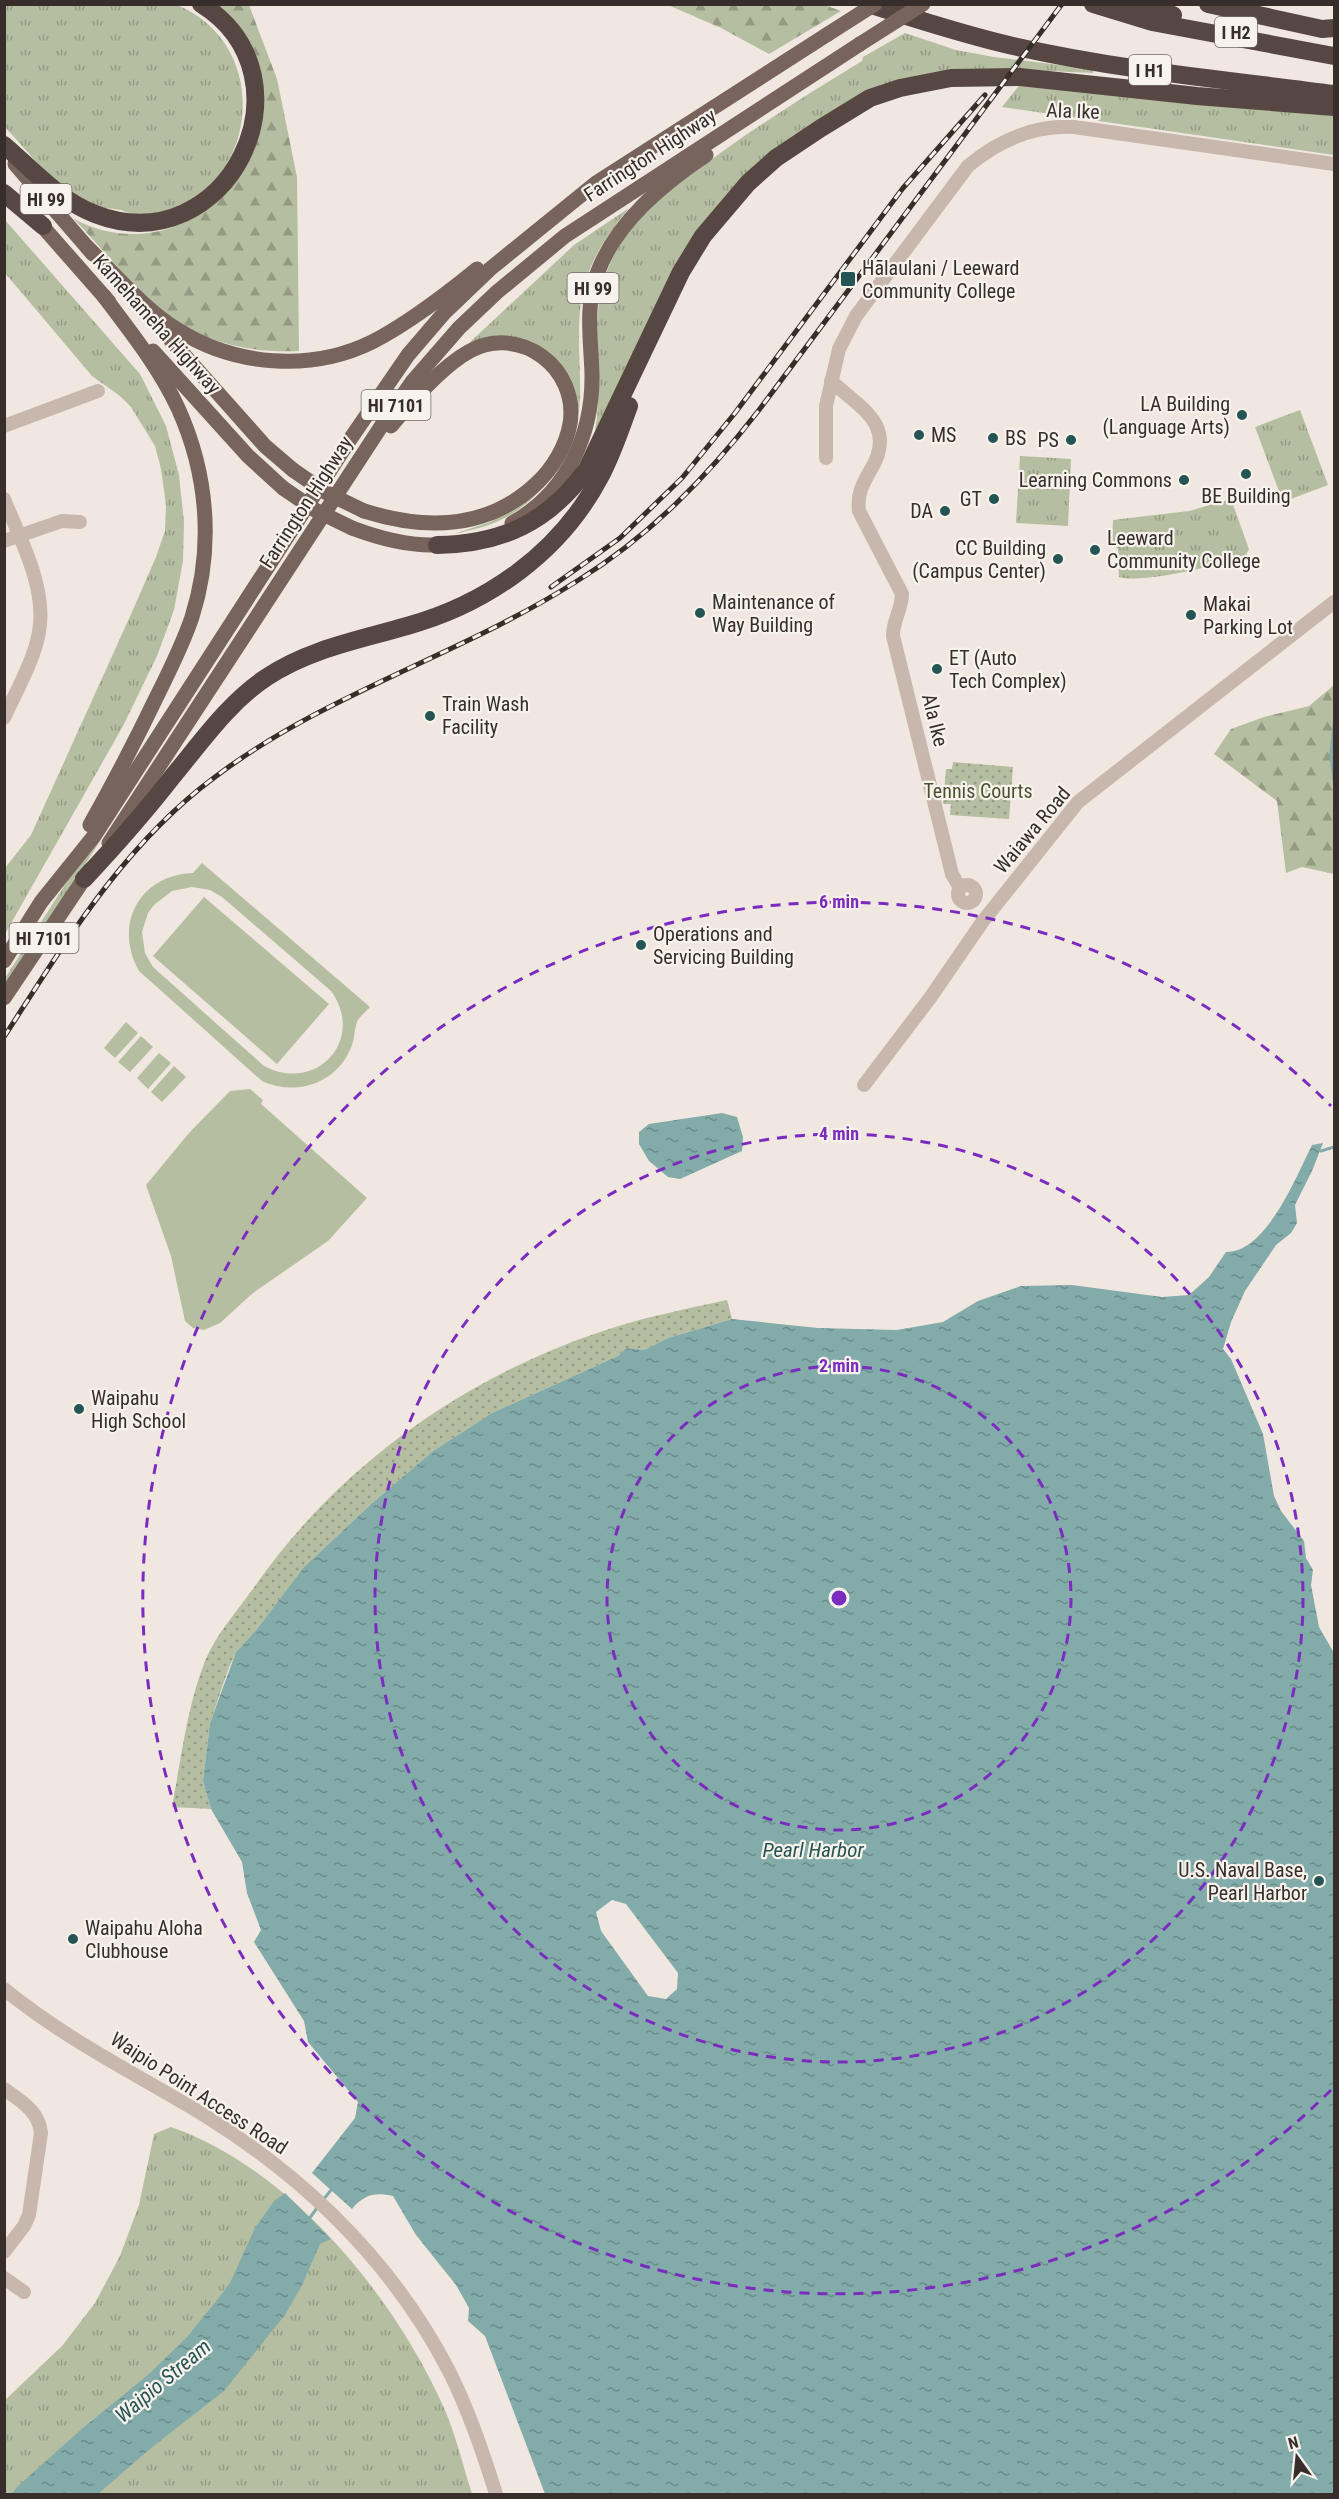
<svg xmlns="http://www.w3.org/2000/svg" width="1339" height="2499" font-family="'Roboto Condensed',sans-serif">
<style>
.grass{fill:url(#grass-tufts)}
.forest{fill:url(#forest-firs)}
.park{fill:url(#park-dots)}
.garden{fill:#b6bea1;fill-rule:evenodd}
.water{fill:url(#water-ripples)}
.pier{fill:#f0e7e0}
.lines{fill:none;stroke-linecap:round;stroke-linejoin:round}
.stream{stroke:#82aba9;stroke-width:3}
.minor{stroke:#c8b7ad;stroke-width:14}
.major{stroke:#77645d;stroke-width:15}
.highway{stroke:#574743;stroke-width:18}
.rail-casing{stroke:#372e2b;stroke-width:5}
.rail{stroke:#f8f2ec;stroke-width:3;stroke-dasharray:9;stroke-linecap:butt}
.major-bridge{stroke:#77645d;stroke-width:15}
.ring{fill:none;stroke:#7b2cbf;stroke-width:3;stroke-dasharray:10 8}
.poi-dot{fill:#245454;stroke:#f8f2ec;stroke-width:2}
.labels{text-anchor:middle;dominant-baseline:central;stroke-width:4.5;stroke-linejoin:round;paint-order:stroke}
.shield{fill:#f8f2ec;stroke:#716965;stroke-width:1.5}
.shield-label{font-size:18px;font-weight:bold;fill:#372e2b}
.street-label{font-size:20px;fill:#372e2b;stroke:#f8f2ec}
.poi-label{font-size:20px;fill:#372e2b;stroke:#f8f2ec;text-anchor:start}
.park-label{font-size:20px;fill:#485231;stroke:#f8f2ec}
.water-label{font-size:21px;font-style:italic;fill:#245454;stroke:#f8f2ec}
.centre{fill:#7b2cbf;stroke:#f8f2ec;stroke-width:3}
.ring-label{font-size:18px;text-anchor:middle;font-weight:bold;fill:#7b2cbf;stroke:#f8f2ec;stroke-width:4.5;stroke-linejoin:round;paint-order:stroke}
</style>
<defs>
<pattern id="grass-tufts" width="24" height="20" patternUnits="userSpaceOnUse" patternTransform="scale(1.5)"><rect width="24" height="20" fill="#b6bea1"/><path d="M3 7l-1-3M5 7V3M7 7l1-3M15 17l-1-3M17 17v-4M19 17l1-3" fill="none" stroke="#959b83"/></pattern>
<pattern id="forest-firs" width="22" height="20" patternUnits="userSpaceOnUse" patternTransform="scale(1.5)"><rect width="22" height="20" fill="#b6bea1"/><path d="M5 1l3.5 6h-7zM16 11l3.5 6h-7z" fill="#959b83"/></pattern>
<pattern id="park-dots" width="8" height="8" patternUnits="userSpaceOnUse" patternTransform="scale(1.5)"><rect width="8" height="8" fill="#b6bea1"/><path d="M2 2h.1M6 6h.1" fill="none" stroke="#959b83" stroke-width="1.8" stroke-linecap="round"/></pattern>
<pattern id="water-ripples" width="26" height="14" patternUnits="userSpaceOnUse" patternTransform="scale(1.5)"><rect width="26" height="14" fill="#82aba9"/><path d="M2 4q2-2 4 0t4 0M15 11q2-2 4 0t4 0" fill="none" stroke="#6b8c8a"/></pattern>
</defs>
<rect width="100%" height="100%" fill="#f0e7e0"/>
<g class="grass">
<path d="M5,5H177C281,48 256,208 142,215C135,215 127,212 120,210C110,208 98,208 89,203C55,187 30,154 5,127Z"/>
<path d="M905,33L956,50L994,57L1094,69L1093,73L1024,70L895,85L745,179L600,429L595,430C604,383 591,336 601,290C606,267 619,244 634,225C650,204 674,188 695,172C748,131 805,96 862,61L863,57Z"/>
<polygon points="1024,79 1334,116 1334,155 1002,107"/>
<path d="M629,208C609,233 592,256 584,287C575,323 581,361 580,397C578,450 543,503 494,523C481,528 467,531 454,534L490,522L525,501L567,444L563,375L505,336L489,337L468,344L574,245Z"/>
<polygon points="5,220 140,374 166,426 179,475 184,522 183,561 174,610 157,656 123,726 5,934 5,868 31,835 132,612 156,557 165,531 166,505 161,469 155,446 131,407 120,396 92,376 5,273"/>
<polygon points="1300,410 1328,485 1283,502 1255,427"/>
<polygon points="1020,456 1071,459 1068,526 1016,523"/>
<path d="M1231,499L1249,549L1246,555C1220,565 1144,584 1119,577L1118,549L1112,545L1113,520L1189,511Z"/>
<polygon points="283,546 286,548 5,991 5,978"/>
<path d="M171,2127C289,2168 394,2295 444,2408C456,2435 463,2466 472,2494H5V2400L62,2346L95,2303L120,2256L139,2205L154,2134Z"/>
</g>
<g class="forest">
<polygon points="822,4 841,11 769,54 721,28 668,5"/>
<path d="M215,5H249L277,79L297,177L299,351C181,355 147,297 74,219C135,251 200,230 239,176C251,160 262,137 261,116C260,102 253,86 249,72C240,39 241,28 215,5Z"/>
<polygon points="1334,685 1334,874 1302,867 1286,873 1277,801 1214,754 1231,729 1264,717 1309,706"/>
</g>
<g class="park">
<polygon points="953,762 1013,767 1009,819 950,815 951,804 943,804 946,769 952,769"/>
<path d="M727,1300L732,1319L668,1338L644,1350L626,1348L618,1356L492,1413L433,1451L370,1505L303,1568L257,1629L236,1652L228,1670L210,1723L203,1781L211,1809L172,1807C181,1759 187,1707 205,1661C216,1634 238,1610 255,1586C338,1467 463,1378 600,1332C641,1318 685,1309 727,1300Z"/>
</g>
<g class="garden">
<path d="M202,863L370,1007C366,1012 357,1018 356,1025C354,1034 354,1043 349,1052C333,1085 294,1096 262,1081L139,971C113,925 139,875 193,873ZM192,887L210,890L222,897L331,991C366,1039 317,1094 264,1066L153,967L145,953L142,932L148,913L154,905L172,891Z"/>
<polygon points="204,897 329,1004 277,1064 153,956"/>
<polygon points="126,1022 138,1033 115,1058 104,1048"/>
<polygon points="141,1036 153,1047 130,1072 118,1062"/>
<polygon points="159,1053 171,1063 148,1089 137,1078"/>
<polygon points="174,1066 186,1077 162,1102 151,1092"/>
<polygon points="250,1089 263,1100 261,1104 367,1198 328,1241 253,1293 220,1323 204,1330 193,1328 185,1321 171,1256 146,1185 189,1133 230,1091"/>
</g>
<g class="water">
<polygon points="722,1113 737,1117 743,1137 742,1151 680,1179 668,1177 649,1161 639,1144 639,1132 649,1124"/>
<path d="M1323,1143L1312,1171L1295,1205L1297,1223L1291,1233L1276,1245L1245,1291L1231,1322L1223,1349L1231,1359L1263,1434L1274,1496L1281,1511L1304,1541L1306,1558L1313,1570L1311,1585L1319,1627L1334,1653V2494H545L485,2336L468,2321L469,2308L456,2285L416,2235L393,2196C376,2192 364,2194 352,2209L312,2173L355,2118L358,2102L308,2042L304,2021L254,1942L261,1930L247,1893L242,1862L211,1809L203,1781L210,1723L236,1652L257,1629L303,1568L370,1505L433,1451L492,1413L618,1356L626,1348L644,1350L668,1338L732,1319L818,1328L897,1330L943,1322L978,1301L1021,1286L1072,1285L1162,1297L1189,1295L1209,1277L1226,1252C1266,1253 1296,1177 1312,1145Z"/>
<polygon points="285,2193 331,2239 320,2244 302,2285 285,2315 224,2391 151,2448 98,2494 12,2494 18,2486 84,2427 149,2374 188,2336 229,2285 255,2228 274,2201"/>
</g>
<polygon class="pier" points="612,1900 626,1904 678,1973 677,1989 666,1999 648,1996 601,1931 596,1912"/>
<g class="lines">
<g class="stream">
<polyline points="1334,725 1331,755 1334,780"/>
<polyline points="1321,1151 1334,1147"/>
<polyline points="323,2200 331,2190"/>
<polyline points="309,2219 317,2208"/>
</g>
<g class="minor">
<path d="M831,381C862,409 898,426 870,471C862,485 857,495 859,511L902,594C902,609 893,620 893,636L952,874L960,888"/>
<polyline points="4,426 98,391"/>
<path d="M826,458V406L839,349L856,316L968,166C999,140 1033,125 1074,127L1334,164"/>
<path d="M4,499C20,539 47,587 39,632C34,661 16,691 4,718"/>
<polyline points="4,541 62,521 80,522"/>
<circle cx="967" cy="894" r="9"/>
<polyline points="864,1085 930,998 983,921 1078,802 1334,602"/>
<path d="M4,1989C65,2039 138,2075 204,2115C307,2179 393,2263 449,2371C469,2411 483,2453 496,2494"/>
<path d="M4,2089C21,2101 39,2111 41,2133L29,2215L24,2226L4,2252"/>
<polyline points="4,2278 24,2292"/>
</g>
<g class="major">
<polyline points="15,164 93,254"/>
<polyline points="36,219 109,302"/>
<path d="M87,247C116,275 144,309 178,330C235,366 311,372 372,342C409,323 445,295 477,269"/>
<polyline points="152,319 265,446 293,470"/>
<polyline points="153,351 248,456 283,488"/>
<path d="M364,511C425,530 488,530 537,483C553,468 566,446 570,424C579,368 520,324 470,351C442,366 411,402 391,426"/>
<path d="M512,523C567,493 593,434 592,374C591,341 585,306 597,274C616,222 662,185 706,155"/>
<path d="M352,528C381,539 415,548 447,544"/>
<path d="M90,825C114,782 136,740 157,696C170,670 183,644 192,617C214,548 208,474 178,408C159,367 130,331 103,295"/>
<polyline points="109,843 382,425 412,382 459,328 497,292 565,236 860,44"/>
<polyline points="4,961 41,902 94,836 351,438 408,355 444,313 490,269 596,183 828,34"/>
<polyline points="4,998 90,870"/>
</g>
<g class="highway">
<path d="M868,4C916,19 964,35 1013,46C1119,70 1227,80 1334,94"/>
<polyline points="1093,4 1152,22 1334,56"/>
<polyline points="1139,4 1173,15"/>
<polyline points="1208,4 1322,29 1334,28"/>
<path d="M4,145C32,169 60,201 95,214C227,265 319,78 201,4"/>
<polyline points="4,193 43,226"/>
<path d="M437,545C502,544 549,522 587,469L681,272L703,236L748,183L776,158L821,128L870,98L900,88L951,78L1020,77L1197,96L1334,107"/>
<path d="M84,879C115,846 145,812 173,776C202,741 229,702 267,677C309,649 359,640 407,626C487,604 560,553 600,477C612,455 620,430 629,406"/>
</g>
<defs>
<g id="rail">
<polyline points="551,587 620,538 682,478 735,413 903,188 985,95"/>
<path d="M4,1037C65,943 123,845 215,777C326,693 461,655 577,581C650,536 707,477 759,410L1062,4"/>
</g>
</defs>
<use href="#rail" class="rail-casing"/>
<use href="#rail" class="rail"/>
<g class="major-bridge">
<polyline points="828,34 875,4"/>
<polyline points="860,44 923,4"/>
<polyline points="293,470 325,492 364,511"/>
<polyline points="283,488 315,510 352,528"/>
</g>
</g>
<g class="ring">
<circle cx="839" cy="1598" r="232"/>
<circle cx="839" cy="1598" r="464"/>
<path d="M1331 2090A696 696 0 1 1 1331 1106"/>
</g>
<g class="poi-dot">
<rect x="840" y="271" width="16" height="16" rx="3"/>
<circle cx="1242" cy="415" r="6"/>
<circle cx="919" cy="435" r="6"/>
<circle cx="993" cy="438" r="6"/>
<circle cx="1071" cy="440" r="6"/>
<circle cx="1246" cy="474" r="6"/>
<circle cx="1184" cy="480" r="6"/>
<circle cx="994" cy="499" r="6"/>
<circle cx="945" cy="511" r="6"/>
<circle cx="1095" cy="550" r="6"/>
<circle cx="1058" cy="559" r="6"/>
<circle cx="700" cy="613" r="6"/>
<circle cx="1191" cy="615" r="6"/>
<circle cx="937" cy="669" r="6"/>
<circle cx="430" cy="716" r="6"/>
<circle cx="641" cy="945" r="6"/>
<circle cx="79" cy="1409" r="6"/>
<circle cx="1319" cy="1881" r="6"/>
<circle cx="73" cy="1939" r="6"/>
</g>
<g class="labels">
<g class="shield">
<rect x="1215" y="17" width="42" height="30" rx="4.5"/>
<rect x="1129" y="55" width="42" height="30" rx="4.5"/>
<rect x="20.5" y="184" width="51" height="30" rx="4.5"/>
<rect x="567.5" y="273" width="51" height="30" rx="4.5"/>
<rect x="361.5" y="390" width="69" height="30" rx="4.5"/>
<rect x="9.5" y="923" width="69" height="30" rx="4.5"/>
</g>
<g class="shield-label">
<text x="1236" y="32">I H2</text>
<text x="1150" y="70">I H1</text>
<text x="46" y="199">HI 99</text>
<text x="593" y="288">HI 99</text>
<text x="396" y="405">HI 7101</text>
<text x="44" y="938">HI 7101</text>
</g>
<g class="street-label">
<text transform="translate(1073 111) rotate(2)">Ala Ike</text>
<text transform="translate(650 155) rotate(-33)">Farrington Highway</text>
<text transform="translate(157 324) rotate(48)">Kamehameha Highway</text>
<text transform="translate(306 502) rotate(-57)">Farrington Highway</text>
<text transform="translate(935 720) rotate(76)">Ala Ike</text>
<text transform="translate(1032 830) rotate(-50)">Waiawa Road</text>
<text transform="translate(199 2093) rotate(33)">Waipio Point Access Road</text>
</g>
<g class="poi-label">
<text x="862" y="268">Hālaulani / Leeward<tspan x="862" dy="23">Community College</tspan></text>
<text x="1230" y="404" text-anchor="end">LA Building<tspan x="1230" dy="23">(Language Arts)</tspan></text>
<text x="931" y="435">MS</text>
<text x="1005" y="438">BS</text>
<text x="1059" y="440" text-anchor="end">PS</text>
<text x="1172" y="480" text-anchor="end">Learning Commons</text>
<text x="1246" y="496" text-anchor="middle">BE Building</text>
<text x="982" y="499" text-anchor="end">GT</text>
<text x="933" y="511" text-anchor="end">DA</text>
<text x="1107" y="538">Leeward<tspan x="1107" dy="23">Community College</tspan></text>
<text x="1046" y="548" text-anchor="end">CC Building<tspan x="1046" dy="23">(Campus Center)</tspan></text>
<text x="712" y="602">Maintenance of<tspan x="712" dy="23">Way Building</tspan></text>
<text x="1203" y="604">Makai<tspan x="1203" dy="23">Parking Lot</tspan></text>
<text x="949" y="658">ET (Auto<tspan x="949" dy="23">Tech Complex)</tspan></text>
<text x="442" y="704">Train Wash<tspan x="442" dy="23">Facility</tspan></text>
<text x="653" y="934">Operations and<tspan x="653" dy="23">Servicing Building</tspan></text>
<text x="91" y="1398">Waipahu<tspan x="91" dy="23">High School</tspan></text>
<text x="1307" y="1870" text-anchor="end">U.S. Naval Base,<tspan x="1307" dy="23">Pearl Harbor</tspan></text>
<text x="85" y="1928">Waipahu Aloha<tspan x="85" dy="23">Clubhouse</tspan></text>
</g>
<g class="park-label">
<text x="978" y="791">Tennis Courts</text>
</g>
<g class="water-label">
<text x="813" y="1850">Pearl Harbor</text>
<text transform="translate(163 2381) rotate(-40)">Waipio Stream</text>
</g>
</g>
<circle cx="839" cy="1598" r="9" class="centre"/>
<g class="ring-label">
<text x="839" y="908">6 min</text>
<text x="839" y="1140">4 min</text>
<text x="839" y="1372">2 min</text>
</g>
<rect width="1339" height="2499" fill="none" stroke="#372e2b" stroke-width="12"/>
<g transform="translate(1297 2457) rotate(345)" stroke="#f8f2ec" stroke-width="4.5" paint-order="stroke">
<path d="M0-4.5L10 22L0 15L-10 22Z" fill="#372e2b"/>
<text y="-9" font-size="16" font-weight="bold" text-anchor="middle" fill="#372e2b">N</text>
</g>
</svg>
